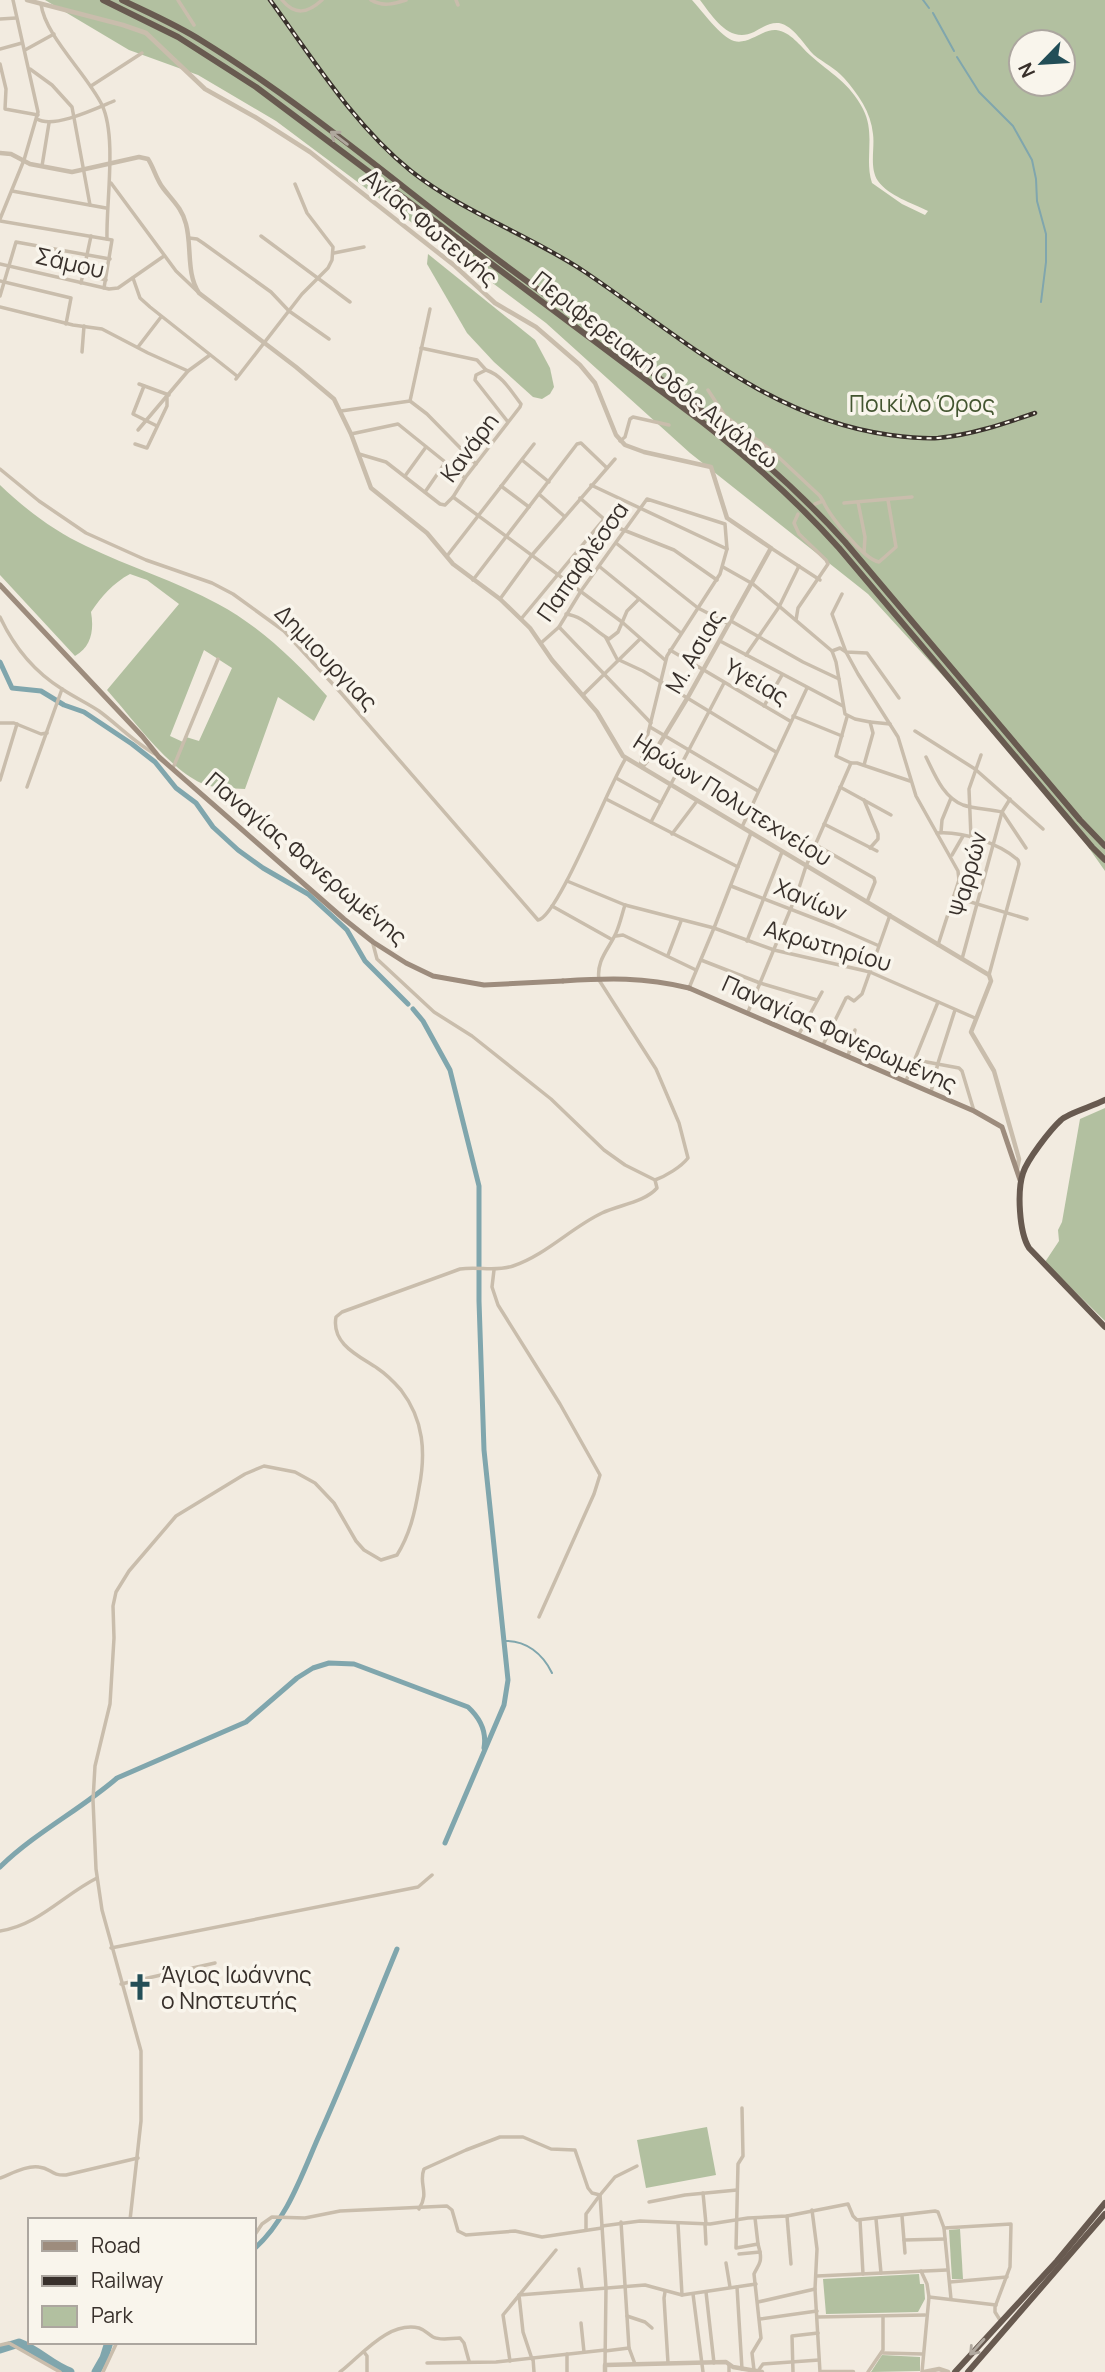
<svg xmlns="http://www.w3.org/2000/svg" width="1105" height="2372" font-family="Manrope,sans-serif">
<style>
.green{fill:#b2c0a0;fill-rule:evenodd}
.lines{fill:none;stroke-linecap:round;stroke-linejoin:round}
.stream{stroke:#80a6ad;stroke-width:2}
.canal{stroke:#80a6ad;stroke-width:5}
.river{stroke:#80a6ad;stroke-width:9}
.minor{stroke:#c9bdac;stroke-width:3.5}
.tertiary{stroke:#c9bdac;stroke-width:4.5}
.secondary{stroke:#9d8c7d;stroke-width:5}
.trunk{stroke:#685a50;stroke-width:6}
.rail-casing{stroke:#38302b;stroke-width:4.5}
.rail{stroke:#f9f5ec;stroke-width:2;stroke-dasharray:5;stroke-linecap:butt}
.secondary-bridge{stroke:#9d8c7d;stroke-width:5}
.oneway{stroke:#b0a89e}
.labels{text-anchor:middle;dominant-baseline:central;stroke-width:7;stroke-linejoin:round;paint-order:stroke}
.street-label{font-size:23px;fill:#38302b;stroke:#f9f5ec}
.park-label{font-size:23px;fill:#435530;stroke:#f9f5ec}
.poi-label{font-size:23px;fill:#38302b;stroke:#f9f5ec;text-anchor:start}
</style>
<rect width="100%" height="100%" fill="#f2ebe0"/>
<g class="green">
<path d="M45,0H692C702,11 721,37 734,41C749,45 762,29 776,30C791,32 800,46 810,55C830,73 850,83 863,109C876,134 864,159 872,183L902,204L925,215L928,211C912,203 889,196 878,181C869,168 875,148 873,134C871,112 858,94 844,78C835,68 824,63 814,55C804,45 794,26 779,23C770,22 761,28 754,32C729,44 713,17 700,0H1105V871L1051,794L868,594L690,453L546,323L276,121L198,75L129,50ZM1021,42H1063V84H1021Z"/>
<polygon points="428,254 535,340 550,368 554,387 550,394 542,399 533,397 494,362 467,333 427,264"/>
<path d="M0,485C25,509 54,531 86,546C129,567 176,581 218,604C261,627 295,661 327,696L314,721L278,697L245,789C232,788 213,789 201,783C168,768 132,718 107,690L179,604L147,580L130,574C113,583 101,597 91,612C94,629 92,647 75,656L0,575ZM204,650L232,668L199,741L186,737L183,742L170,736Z"/>
<polygon points="1105,1108 1105,1321 1045,1262 1059,1241 1058,1230 1062,1222 1080,1119"/>
<polygon points="707,2127 716,2175 646,2188 637,2140"/>
<polygon points="960,2229 963,2279 952,2279 949,2230"/>
<polygon points="919,2274 920,2284 924,2284 925,2299 918,2312 826,2314 823,2279"/>
<polygon points="882,2355 920,2357 920,2371 871,2372"/>
</g>
<g class="lines">
<g class="stream">
<polyline points="923,0 929,8"/>
<polyline points="933,13 954,51"/>
<polyline points="957,57 979,92 1013,126 1032,160 1036,179 1037,201 1046,234 1046,262 1041,302"/>
<path d="M504,1641C526,1640 543,1654 552,1673"/>
</g>
<g class="canal">
<polyline points="0,662 12,688 41,691 64,705 84,712 132,744 155,762 176,788 196,803 213,827 238,850 263,868 308,894 331,915 347,930 365,961 408,1004"/>
<polyline points="413,1009 423,1021 450,1070 479,1186 479,1301 484,1450 508,1680 504,1705 445,1843"/>
<path d="M0,1867C36,1832 80,1810 117,1778L246,1722L297,1678L313,1668L329,1663L354,1664L468,1707C480,1718 487,1731 484,1748"/>
<path d="M254,2249C286,2221 301,2177 318,2138C346,2076 371,2012 397,1949"/>
</g>
<g class="river">
<path d="M0,2349L19,2343C38,2350 51,2365 70,2372"/>
<polyline points="96,2372 104,2358 109,2342"/>
</g>
<g class="minor">
<polyline points="178,0 194,25"/>
<path d="M282,0C295,16 308,13 322,0"/>
<path d="M371,0C383,7 393,4 406,0"/>
<polyline points="456,0 458,5"/>
<path d="M41,4C45,36 87,74 102,105C117,137 106,202 107,239"/>
<polyline points="0,19 16,18"/>
<polyline points="0,49 22,43"/>
<polyline points="25,50 54,34"/>
<polyline points="0,64 6,89 5,109 38,115"/>
<polyline points="30,69 52,85 72,107 90,205"/>
<polyline points="91,86 142,53"/>
<path d="M37,119C54,129 97,108 114,101"/>
<polyline points="42,166 49,123"/>
<polyline points="111,183 176,271 197,291"/>
<polyline points="12,191 106,208"/>
<polyline points="0,219 24,160 38,112 13,0"/>
<polyline points="0,221 112,240 104,288"/>
<polyline points="261,236 350,302"/>
<polyline points="189,238 197,239 203,243 271,292 289,311 329,339"/>
<polyline points="334,253 364,247"/>
<polyline points="0,264 109,289 118,288 164,256"/>
<polyline points="84,274 106,280"/>
<polyline points="133,278 140,298 150,307 237,376"/>
<polyline points="0,281 71,298 66,324"/>
<polyline points="81,283 91,236"/>
<polyline points="0,296 16,242 110,259"/>
<polyline points="0,307 73,325 102,329 148,353 188,371"/>
<polyline points="138,347 161,317"/>
<polyline points="421,348 477,360 486,370"/>
<polyline points="82,352 84,326"/>
<polyline points="236,379 302,294 328,268 332,260 333,247 307,213 295,184"/>
<polyline points="139,384 169,395"/>
<polyline points="144,386 133,414 157,426"/>
<polyline points="708,390 725,416 772,451 820,496 823,501 815,504"/>
<polyline points="410,401 427,414 476,464"/>
<polyline points="341,411 410,401 430,309"/>
<polyline points="138,430 188,371 210,355"/>
<polyline points="351,434 398,424 465,478"/>
<polyline points="620,441 625,437 630,419 633,417 669,425"/>
<polyline points="135,444 147,448 167,406 167,397"/>
<path d="M359,454L386,462L440,504L445,505L453,497L465,478L520,407L521,404C511,391 502,375 486,370L476,375L475,380L508,422"/>
<polyline points="522,460 549,482"/>
<path d="M0,469L39,501L86,533L146,560L212,583L233,594L284,631L341,693L538,920C558,917 610,782 626,758"/>
<polyline points="405,476 426,447"/>
<polyline points="591,485 727,549"/>
<polyline points="501,486 529,507"/>
<polyline points="425,492 445,463"/>
<polyline points="540,495 564,516"/>
<polyline points="453,497 622,622 665,660"/>
<polyline points="580,498 604,519 616,527 674,550 717,580"/>
<path d="M823,501C830,516 863,559 879,562L896,547L888,500"/>
<polyline points="858,502 865,537 864,553"/>
<polyline points="844,503 912,497"/>
<polyline points="616,543 698,608 729,624"/>
<polyline points="771,548 820,580"/>
<polyline points="447,556 534,444"/>
<polyline points="600,567 681,633"/>
<polyline points="723,567 753,584 832,651 836,662 845,714 855,719 870,722 873,733 864,765"/>
<polyline points="473,580 577,444 581,443 607,468"/>
<polyline points="842,594 832,614 846,652 858,674 898,737 916,796 958,871 959,880 938,945"/>
<polyline points="500,599 532,555 615,459"/>
<path d="M566,614C583,616 595,631 609,639L618,632L627,611L639,599"/>
<path d="M0,617C14,647 33,671 62,689C74,697 87,703 99,711C118,725 134,742 155,754"/>
<polyline points="521,619 604,519"/>
<polyline points="796,620 798,608 828,564 826,560 799,534 794,523 798,514"/>
<polyline points="731,621 803,662 839,679"/>
<polyline points="559,627 651,723"/>
<polyline points="606,638 617,659 643,671 776,752"/>
<polyline points="720,641 843,706"/>
<polyline points="541,643 559,627 581,591 647,499 725,524 727,549 720,574 667,656 640,766"/>
<polyline points="670,650 790,721"/>
<polyline points="832,651 840,648 846,652 867,653 899,698"/>
<polyline points="746,655 779,607 799,566"/>
<polyline points="583,695 640,639"/>
<polyline points="764,706 782,675"/>
<polyline points="793,716 842,736"/>
<polyline points="847,717 836,756 851,763"/>
<polyline points="870,722 890,724"/>
<polyline points="0,723 14,723 41,734 47,733"/>
<polyline points="650,727 758,791"/>
<polyline points="915,731 975,769 1043,829"/>
<path d="M926,757C935,775 943,797 963,805C975,809 990,809 1002,812L1026,848"/>
<polyline points="173,768 218,659"/>
<polyline points="616,778 661,803"/>
<polyline points="0,780 17,724"/>
<polyline points="27,787 62,689"/>
<polyline points="840,787 891,815"/>
<polyline points="606,799 738,867"/>
<polyline points="864,800 878,834 878,839 870,848"/>
<polyline points="651,822 724,683"/>
<polyline points="824,824 877,851"/>
<polyline points="742,827 807,688"/>
<polyline points="941,832 942,820 951,798"/>
<path d="M937,833C962,831 999,843 1018,860L1019,864L989,975"/>
<polyline points="672,834 697,801"/>
<polyline points="971,838 969,789 981,755"/>
<polyline points="816,845 874,878 875,882 867,902"/>
<polyline points="952,855 963,836"/>
<polyline points="567,881 625,905 714,928 774,950 870,972 975,1018"/>
<polyline points="731,886 834,926 877,945"/>
<polyline points="954,897 1027,919"/>
<path d="M625,905C622,914 620,924 616,933C609,949 596,960 599,980L656,1069L679,1123L688,1158C681,1167 666,1176 655,1180"/>
<polyline points="552,906 611,939"/>
<polyline points="616,936 623,935 696,970"/>
<polyline points="747,941 782,852"/>
<polyline points="668,955 681,921"/>
<polyline points="962,959 1002,812 1010,799"/>
<polyline points="701,960 760,983 817,1000"/>
<polyline points="689,988 714,928 751,833"/>
<polyline points="748,1012 798,891 806,866 851,763 857,763 910,781"/>
<polyline points="799,1034 822,992"/>
<polyline points="823,1045 846,998 848,997 854,1001 862,994 890,915"/>
<polyline points="848,1056 855,1030"/>
<polyline points="916,1060 959,1068 962,1071 974,1111"/>
<polyline points="906,1081 938,1002"/>
<polyline points="931,1092 938,1063 955,1010"/>
<polyline points="494,1270 492,1287 498,1305 560,1404 600,1475 594,1494 539,1617"/>
<path d="M0,1931C39,1925 63,1895 97,1878"/>
<polyline points="111,1948 418,1887 432,1875"/>
<polyline points="121,1984 215,1963"/>
<polyline points="742,2108 743,2156 738,2164 736,2248 758,2244 760,2252"/>
<path d="M0,2178C11,2174 27,2165 39,2167C51,2168 51,2176 66,2175L138,2158"/>
<polyline points="703,2193 706,2224"/>
<polyline points="649,2202 685,2195 737,2190"/>
<path d="M419,2209C430,2192 418,2184 424,2169L466,2150L500,2137H523L551,2149L575,2150L588,2188L592,2193L600,2195L606,2288L605,2365"/>
<polyline points="812,2210 817,2249 815,2289 820,2372"/>
<polyline points="787,2216 791,2264"/>
<polyline points="902,2216 905,2253"/>
<polyline points="755,2218 758,2244"/>
<polyline points="876,2219 881,2273"/>
<path d="M130,2220L141,2121V2051L102,1910L96,1869L93,1800L95,1766L110,1704L114,1638L113,1606L116,1592L129,1571L176,1516L245,1474L264,1466L295,1472L315,1483L334,1503L356,1541L364,1550L381,1560L397,1555C410,1534 415,1512 419,1488C426,1453 424,1420 401,1390C394,1382 386,1374 377,1368C359,1356 331,1344 336,1317L342,1312L460,1269C478,1266 495,1272 513,1266C546,1255 572,1227 602,1213C619,1205 645,1202 657,1188L655,1180L625,1165L604,1150L551,1099L472,1036L434,1012L377,959L373,944"/>
<polyline points="860,2220 863,2274"/>
<polyline points="621,2222 629,2348 635,2364"/>
<polyline points="678,2224 682,2295"/>
<polyline points="705,2225 706,2244"/>
<polyline points="602,2226 640,2221 710,2224 748,2218 787,2216 848,2204 853,2216 857,2220 935,2211 938,2212 944,2228 951,2299"/>
<polyline points="944,2228 1011,2224 1010,2267 995,2307 995,2312 1000,2320"/>
<polyline points="586,2230 586,2214 600,2195 615,2177 637,2166"/>
<polyline points="254,2236 262,2224 272,2217 305,2218 340,2211 447,2206 452,2210 458,2231 466,2235 515,2231 542,2237 602,2228"/>
<polyline points="904,2240 945,2239"/>
<path d="M739,2254L760,2252C762,2263 758,2265 754,2274L761,2338L752,2353L754,2370"/>
<polyline points="726,2263 730,2287"/>
<polyline points="579,2269 582,2288"/>
<polyline points="921,2271 927,2284 929,2297 922,2372"/>
<polyline points="817,2276 947,2270"/>
<polyline points="950,2282 1007,2277"/>
<polyline points="737,2287 742,2369"/>
<polyline points="665,2292 664,2298 668,2363"/>
<polyline points="706,2292 714,2363"/>
<polyline points="693,2294 703,2372"/>
<polyline points="929,2297 996,2305"/>
<polyline points="758,2302 815,2289"/>
<polyline points="627,2316 645,2322 652,2328"/>
<polyline points="817,2317 925,2315"/>
<polyline points="760,2319 817,2311"/>
<polyline points="581,2323 584,2352"/>
<polyline points="0,2345 9,2343 60,2372"/>
<polyline points="605,2351 629,2348"/>
<polyline points="364,2352 367,2356 367,2372"/>
<polyline points="883,2353 923,2354"/>
<polyline points="567,2354 567,2372"/>
<polyline points="533,2358 534,2372"/>
<polyline points="532,2359 523,2332 519,2295 645,2285 682,2295 756,2284"/>
<polyline points="510,2361 503,2315 556,2250"/>
<polyline points="427,2363 496,2362 605,2350"/>
<polyline points="729,2364 729,2372"/>
<polyline points="758,2371 763,2364 819,2360"/>
<polyline points="103,2372 117,2342"/>
<path d="M340,2372C362,2355 388,2321 419,2328C425,2330 428,2334 433,2337C441,2341 451,2338 460,2338L464,2343L469,2361"/>
<polyline points="793,2372 792,2336 818,2333"/>
<polyline points="868,2372 883,2350 883,2316"/>
</g>
<g class="tertiary">
<polyline points="27,0 123,25 146,33 205,89 255,117 310,152 455,266 495,303 536,327 580,365 595,383 616,435 625,445 644,452 711,467 727,518 771,548 688,697 654,753 642,767"/>
<path d="M0,153L11,154L30,164L72,172L139,157L148,159C154,168 156,179 163,188C172,200 182,208 186,224C192,246 186,274 199,293L296,367L334,399L351,434L371,488L427,533L453,564L500,599L530,628L552,660L597,712L623,756L989,975L991,981L971,1032L994,1071L1019,1159L1017,1169"/>
<polyline points="605,2372 605,2365 726,2362 733,2367 762,2372"/>
<polyline points="822,2372 853,2372"/>
<polyline points="924,2372 939,2369 948,2372"/>
</g>
<g class="secondary">
<polyline points="0,585 142,736 159,757 344,919 373,942 406,963 433,976 484,985 563,981"/>
<polyline points="689,988 974,1111 1002,1127 1020,1180"/>
</g>
<g class="trunk">
<path d="M103,0L178,37L256,87L701,421C751,460 797,501 839,548L1092,847L1105,860"/>
<path d="M122,0C149,13 177,25 202,41C309,107 404,190 505,265C622,352 747,433 845,542L1080,820L1105,846"/>
<path d="M1105,1100C1094,1106 1068,1113 1061,1120C1050,1130 1027,1160 1023,1173C1017,1191 1019,1232 1029,1248L1105,1327"/>
<polyline points="955,2372 1057,2261 1105,2203"/>
<polyline points="968,2372 1105,2214"/>
</g>
<defs>
<path id="rail" d="M270,0C313,59 354,125 411,171C464,213 530,235 585,272C681,337 771,419 890,435C906,437 922,439 938,438C971,435 1003,424 1035,413"/>
</defs>
<use href="#rail" class="rail-casing"/>
<use href="#rail" class="rail"/>
<path class="secondary-bridge" d="M563,981C609,978 643,977 689,988"/>
</g>
<defs><path id="oneway-shaft" d="M-6 0H5M1.5-3L5.5 0L1.5 3" fill="none" stroke-width="1.6" stroke-linecap="round" stroke-linejoin="round" transform="scale(1.75)"/></defs>
<g class="oneway">
<use href="#oneway-shaft" transform="translate(339 138) rotate(-143)"/>
<use href="#oneway-shaft" transform="translate(977 2347) rotate(132)"/>
</g>
<defs>
<symbol id="church-bare" viewBox="-9 -9 18 18"><path d="M-1.2-6h2.4v3.5h3.3v2.4h-3.3V6h-2.4V-.1h-3.3v-2.4h3.3Z" fill="#224e57" stroke="#f9f5ec" stroke-width="2.5" paint-order="stroke"/></symbol>
</defs>
<g fill-rule="evenodd">
<use href="#church-bare" x="121" y="1968" width="38" height="38"/>
</g>
<g class="labels">
<g class="street-label">
<text transform="translate(431 227) rotate(40)">Αγίας Φωτεινής</text>
<text transform="translate(70 262) rotate(13)">Σάμου</text>
<text transform="translate(656 369) rotate(38)">Περιφερειακή Οδός Αιγάλεω</text>
<text transform="translate(469 447) rotate(-53)">Κανάρη</text>
<text transform="translate(582 561) rotate(-55)">Παπαφλέσσα</text>
<text transform="translate(694 651) rotate(-60)">Μ. Ασιας</text>
<text transform="translate(327 657) rotate(46)">Δημιουργιας</text>
<text transform="translate(757 681) rotate(30)">Υγείας</text>
<text transform="translate(733 799) rotate(32)">Ηρώων Πολυτεχνείου</text>
<text transform="translate(307 858) rotate(40)">Παναγίας Φανερωμένης</text>
<text transform="translate(967 874) rotate(-75)">Ψαρρών</text>
<text transform="translate(811 899) rotate(22)">Χανίων</text>
<text transform="translate(828 945) rotate(16)">Ακρωτηρίου</text>
<text transform="translate(840 1033) rotate(24)">Παναγίας Φανερωμένης</text>
</g>
<g class="park-label">
<text x="922" y="403">Ποικίλο Όρος</text>
</g>
<g class="poi-label">
<text x="161" y="1974">Άγιος Ιωάννης<tspan x="161" dy="26">ο Νηστευτής</tspan></text>
</g>
</g>
<rect x="28" y="2218" width="228" height="126" fill="#f9f5ec" stroke="#aca69f" stroke-width="2"/>
<rect x="42" y="2241" width="35" height="10" fill="#9d8c7d" stroke="#aca69f" stroke-width="2"/>
<text x="91" y="2253" font-size="21" fill="#38302b">Road</text>
<rect x="42" y="2276" width="35" height="10" fill="#38302b" stroke="#aca69f" stroke-width="2"/>
<text x="91" y="2288" font-size="21" fill="#38302b">Railway</text>
<rect x="42" y="2306" width="35" height="21" fill="#b2c0a0" stroke="#aca69f" stroke-width="2"/>
<text x="91" y="2323" font-size="21" fill="#38302b">Park</text>
<g transform="translate(1042 63) rotate(245)"><circle r="33" fill="#f9f5ec" stroke="#aca69f" stroke-width="2"/>
<path d="M0-5L12 26L0 18L-12 26Z" fill="#224e57"/>
<text y="-10" font-size="19" font-weight="bold" text-anchor="middle" fill="#38302b">N</text>
</g>
</svg>
